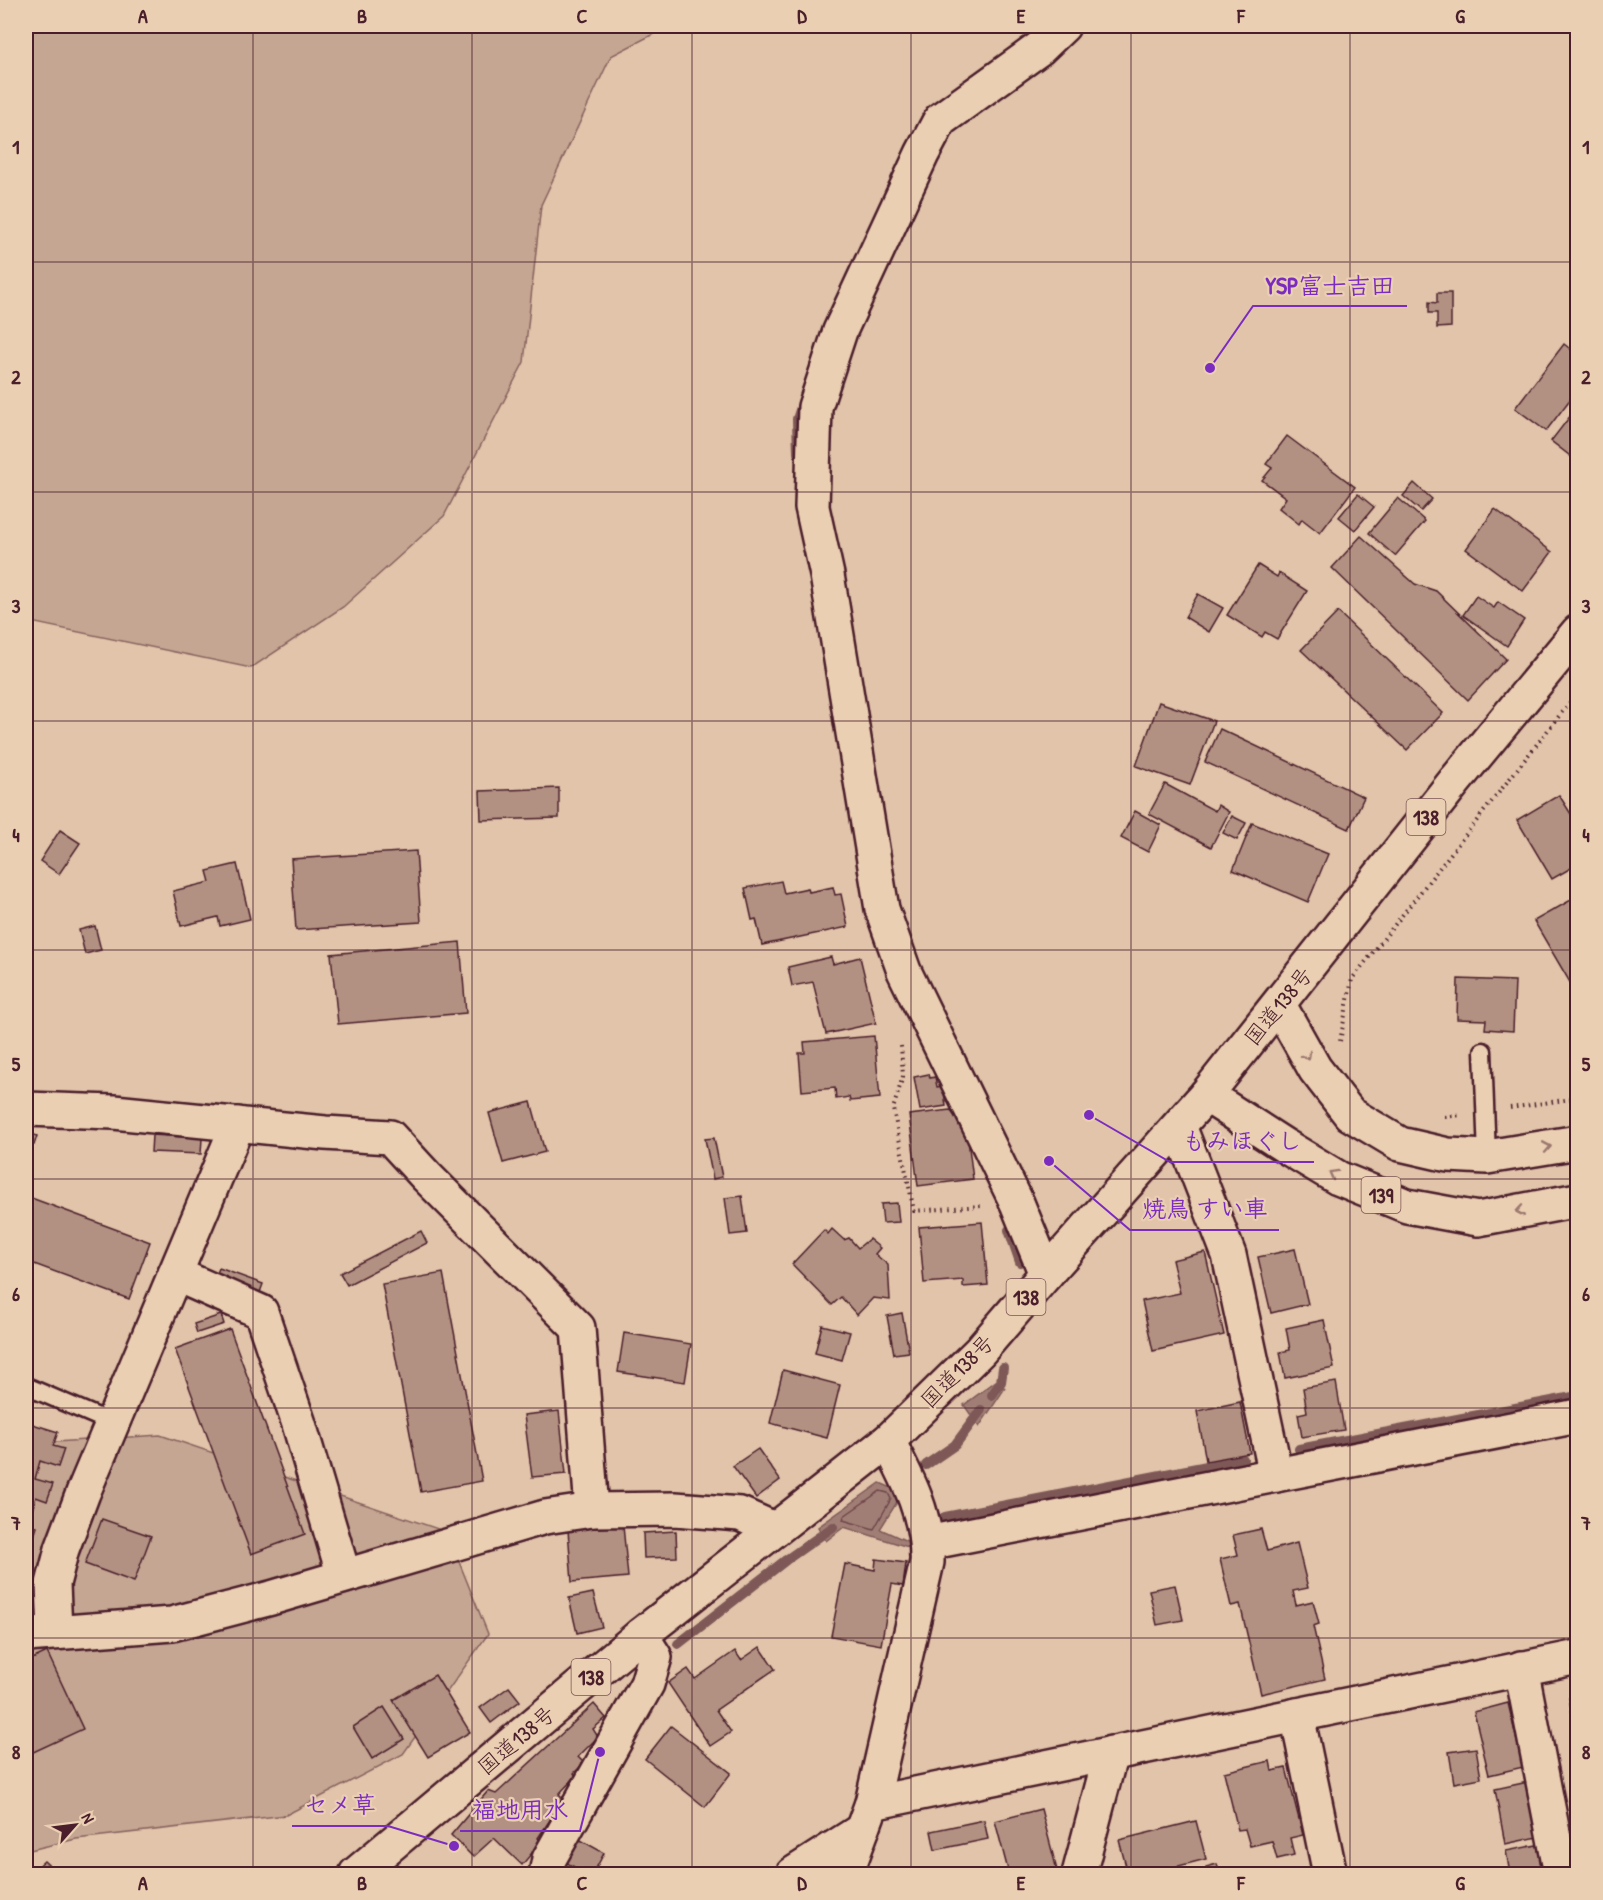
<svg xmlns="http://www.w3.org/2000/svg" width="1603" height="1900" font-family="'Patrick Hand','Klee One',sans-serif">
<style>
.green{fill:#c5a692;stroke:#88625e;stroke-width:1.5}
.water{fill:#a17e75;stroke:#7e5857;stroke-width:1.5}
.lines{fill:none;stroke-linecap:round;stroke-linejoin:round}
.shore{stroke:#6d4549;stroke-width:1.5}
.stream{stroke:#7e5857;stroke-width:10}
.building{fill:#b29182;stroke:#4a1f2b;stroke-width:1.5}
.lane-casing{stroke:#4a1f2b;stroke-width:21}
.street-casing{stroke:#4a1f2b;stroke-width:38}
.secondary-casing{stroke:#4a1f2b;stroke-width:38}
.highway-casing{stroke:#4a1f2b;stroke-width:38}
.path{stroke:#4a1f2b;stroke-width:4;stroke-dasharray:1.5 4.5;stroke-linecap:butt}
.lane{stroke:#ebcfb2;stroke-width:16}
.street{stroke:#ebcfb2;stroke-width:33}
.secondary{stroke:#ebcfb2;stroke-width:33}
.highway{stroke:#ebcfb2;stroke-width:33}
.oneway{stroke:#9a776e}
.grid{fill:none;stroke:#4a1f2b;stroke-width:1.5;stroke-opacity:0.55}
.labels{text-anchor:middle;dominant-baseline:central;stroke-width:4.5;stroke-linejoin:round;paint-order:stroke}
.shield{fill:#ebcfb2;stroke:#7a5454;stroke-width:1.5}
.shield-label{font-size:21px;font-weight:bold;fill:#4a1f2b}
.street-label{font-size:22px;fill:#4a1f2b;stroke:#ebcfb2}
.leader{fill:none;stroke:#7b2cbf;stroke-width:2}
.callout-dot{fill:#7b2cbf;stroke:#ebcfb2;stroke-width:2}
.callout-label{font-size:24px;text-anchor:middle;font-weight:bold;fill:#7b2cbf;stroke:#ebcfb2;stroke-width:4.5;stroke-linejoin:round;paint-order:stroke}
.neatline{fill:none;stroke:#4a1f2b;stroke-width:2}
.grid-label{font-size:20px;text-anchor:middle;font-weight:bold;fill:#4a1f2b}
</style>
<rect width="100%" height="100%" fill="#e1c4aa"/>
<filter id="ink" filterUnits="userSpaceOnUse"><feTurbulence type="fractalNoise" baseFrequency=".0167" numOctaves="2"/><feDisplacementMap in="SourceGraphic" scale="12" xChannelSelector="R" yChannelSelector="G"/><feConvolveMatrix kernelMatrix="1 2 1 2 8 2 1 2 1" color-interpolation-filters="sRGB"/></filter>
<g filter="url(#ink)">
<g class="green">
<polygon points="26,26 669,26 611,56 541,205 524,362 444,516 343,607 251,668 26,621"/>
<polygon points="160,1435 447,1532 488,1634 403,1754 286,1815 76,1839 26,1851 26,1444"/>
</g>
<g class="water">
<polygon points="996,1381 1005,1388 979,1427 964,1405"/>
<polygon points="880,1483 892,1488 899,1499 880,1529 907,1541 908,1547 844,1527 826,1541 818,1527"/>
</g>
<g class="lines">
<polygon class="shore" points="880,1491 888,1493 891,1499 874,1529 843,1520 844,1516"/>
<g class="stream">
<polyline points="798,453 797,419 802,404"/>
<polyline points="1009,1230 1020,1262"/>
<polyline points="992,1395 1001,1382 1003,1368"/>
<polyline points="1299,1449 1578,1396"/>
<polyline points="926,1465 955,1445 981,1410"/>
<polyline points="945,1517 1243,1459"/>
<polyline points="678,1644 786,1560 833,1527"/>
</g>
</g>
<g class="building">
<polygon points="1437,293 1451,293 1451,327 1437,328 1437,313 1429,313 1429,302 1437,303"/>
<polygon points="1564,344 1578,355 1578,389 1546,431 1515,408"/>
<polygon points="1578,406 1578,462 1551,441"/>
<polygon points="1287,436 1355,487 1320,533 1302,519 1299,524 1279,508 1286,498 1262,480 1272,468 1266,464"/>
<polygon points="1414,483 1432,499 1421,511 1403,496"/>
<polygon points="1358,494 1374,507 1355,530 1339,517"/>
<polygon points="1398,498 1425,521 1395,556 1369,533"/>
<polygon points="1495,509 1552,552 1523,591 1466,549"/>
<polygon points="1361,536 1415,584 1436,591 1506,659 1468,700 1332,568"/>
<polygon points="1258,565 1277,577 1279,573 1307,591 1277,639 1265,632 1262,637 1227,615"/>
<polygon points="1198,594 1223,608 1209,632 1185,617"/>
<polygon points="1476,596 1494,608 1498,602 1524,620 1507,646 1463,615"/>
<polygon points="1338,612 1443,713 1407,750 1301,650"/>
<polygon points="1159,702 1214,721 1190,785 1136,766"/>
<polygon points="1220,729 1364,797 1349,829 1205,762"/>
<polygon points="1165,784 1215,811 1218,805 1229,812 1211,847 1149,814"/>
<polygon points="559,788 559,818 481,820 480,791"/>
<polygon points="1559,795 1578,825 1578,864 1552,879 1517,820"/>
<polygon points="1135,811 1161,825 1148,852 1121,838"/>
<polygon points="1232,816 1246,823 1237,840 1223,833"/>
<polygon points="1252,823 1328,854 1308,902 1233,870"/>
<polygon points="60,830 80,843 59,874 40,861"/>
<polygon points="416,851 421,922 296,930 291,859"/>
<polygon points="237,864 250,919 220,926 218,917 181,926 173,891 210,882 207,871"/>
<polygon points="781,881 784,893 808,888 809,892 833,887 835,895 841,894 848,927 762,945 756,919 752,920 745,888"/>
<polygon points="1578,896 1578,996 1534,921"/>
<polygon points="95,926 101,950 85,954 79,930"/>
<polygon points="460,942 466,1013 338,1024 331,954"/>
<polygon points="831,957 833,964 860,957 876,1023 826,1034 813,982 792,986 788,967"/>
<polygon points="1458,979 1515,981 1513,1031 1485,1029 1486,1020 1457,1019"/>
<polygon points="874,1036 880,1098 850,1101 849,1097 836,1099 835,1088 802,1091 799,1053 805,1053 804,1042"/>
<polygon points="929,1074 930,1078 935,1077 937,1087 943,1086 946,1106 920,1110 914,1077"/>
<polygon points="531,1102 545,1152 503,1163 489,1113"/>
<polygon points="950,1110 967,1132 973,1179 918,1186 909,1115"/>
<polygon points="26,1132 37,1136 34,1145 26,1142"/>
<polygon points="152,1135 202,1138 201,1154 151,1152"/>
<polygon points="714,1138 722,1177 713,1179 705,1139"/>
<polygon points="26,1196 150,1242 129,1299 26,1261"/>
<polygon points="742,1196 747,1233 730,1235 725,1198"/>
<polygon points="897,1203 899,1222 883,1223 881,1204"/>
<polygon points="982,1222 988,1285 963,1287 963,1280 924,1283 919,1227"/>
<polygon points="832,1229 844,1240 849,1238 858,1248 869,1239 880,1248 875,1254 888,1265 890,1300 873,1298 857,1315 841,1297 832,1305 792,1264 824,1230 828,1234"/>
<polygon points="421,1231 427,1243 347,1285 340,1273"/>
<polygon points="1295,1249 1308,1304 1271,1313 1258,1257"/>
<polygon points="1205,1252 1224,1335 1153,1351 1142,1301 1180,1293 1172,1260"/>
<polygon points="219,1268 263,1284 258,1298 214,1282"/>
<polygon points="443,1273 482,1481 421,1492 382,1284"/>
<polygon points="902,1313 909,1352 894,1354 887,1316"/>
<polygon points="221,1315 224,1324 197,1333 194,1324"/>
<polygon points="1324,1320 1334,1368 1285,1378 1280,1352 1290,1350 1286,1328"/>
<polygon points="822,1325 850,1332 842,1360 815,1353"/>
<polygon points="230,1329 305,1534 251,1554 175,1349"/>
<polygon points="624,1333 691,1344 685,1382 618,1372"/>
<polygon points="783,1370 840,1385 827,1438 770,1423"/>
<polygon points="1336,1382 1344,1430 1302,1437 1298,1414 1307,1412 1303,1388"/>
<polygon points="1240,1402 1250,1453 1206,1461 1197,1411"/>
<polygon points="559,1411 566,1474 532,1477 524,1415"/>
<polygon points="26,1422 58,1432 53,1446 64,1449 58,1467 40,1461 35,1479 53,1484 47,1501 36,1497 28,1524 37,1527 31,1546 26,1544"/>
<polygon points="758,1449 780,1480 756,1498 733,1466"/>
<polygon points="102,1519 151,1536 134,1582 85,1564"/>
<polygon points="623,1526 628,1577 572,1582 568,1530"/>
<polygon points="1261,1529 1267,1551 1297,1543 1308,1588 1293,1591 1296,1605 1313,1601 1319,1624 1313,1626 1325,1679 1261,1694 1240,1604 1231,1606 1220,1559 1238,1555 1233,1535"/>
<polygon points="676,1531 677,1557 644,1558 643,1533"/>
<polygon points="876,1559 906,1563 903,1586 892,1584 881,1645 831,1636 845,1564 875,1570"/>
<polygon points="1175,1585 1183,1620 1157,1625 1149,1590"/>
<polygon points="593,1593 602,1627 577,1633 569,1598"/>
<polygon points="760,1647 775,1669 716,1710 731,1732 710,1746 668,1683 688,1669 695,1679 735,1651 741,1660"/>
<polygon points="47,1652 83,1729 29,1754 26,1747 26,1662"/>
<polygon points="435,1675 470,1732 428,1757 393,1700"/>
<polygon points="509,1687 520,1701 491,1723 480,1708"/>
<polygon points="1578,1697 1578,1744 1569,1698"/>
<polygon points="1508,1703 1523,1767 1489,1775 1474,1712"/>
<polygon points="594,1704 606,1718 593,1729 598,1737 578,1757 584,1763 574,1773 576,1776 559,1794 564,1799 538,1838 541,1842 522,1865 494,1838 473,1857 451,1835 488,1791 496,1794"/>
<polygon points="384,1707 404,1739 372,1759 353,1727"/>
<polygon points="671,1726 731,1773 705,1807 645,1759"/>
<polygon points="1476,1748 1481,1778 1454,1783 1449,1752"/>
<polygon points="1270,1761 1272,1771 1286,1768 1303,1835 1290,1838 1294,1855 1277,1859 1272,1841 1250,1846 1245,1829 1238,1830 1224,1772"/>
<polygon points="1528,1782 1538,1837 1505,1844 1495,1789"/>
<polygon points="1041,1809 1058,1874 1009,1874 995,1821"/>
<polygon points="984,1820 988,1839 935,1850 931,1831"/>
<polygon points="1196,1821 1206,1859 1159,1871 1158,1867 1128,1874 1119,1840"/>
<polygon points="577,1838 604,1853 593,1874 587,1874 565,1862"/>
<polygon points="1537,1845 1543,1874 1510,1874 1506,1851"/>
<polygon points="44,1861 58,1874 30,1874"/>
<polygon points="1217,1864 1220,1874 1208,1874 1206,1867"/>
</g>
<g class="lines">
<defs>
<g id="lane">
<polyline points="1483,1051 1487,1157"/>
<polyline points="26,1386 112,1423"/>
</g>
<g id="street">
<polyline points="26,1109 114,1112 325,1133 390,1137 426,1176 578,1328 592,1510"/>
<polyline points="1179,1126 1229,1255 1276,1475"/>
<polyline points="175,1274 261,1312 299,1424 344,1576"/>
<polyline points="1046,1274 1017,1203 904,971 882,909 827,575 812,507 815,407 840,331 922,154 940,120 1040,48 1063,26"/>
<polyline points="927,1543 1578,1416"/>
<polyline points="55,1632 53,1584 62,1549 83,1493 238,1124"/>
<polyline points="1521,1668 1561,1874"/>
<polyline points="1297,1715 1330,1874"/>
<polyline points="872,1803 1578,1657"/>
<polyline points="546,1874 549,1859 647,1684 655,1657 641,1635"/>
<polyline points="793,1874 862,1830"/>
<path d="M846,1874L872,1803L927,1562C928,1517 908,1479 888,1441"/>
<polyline points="1079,1874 1111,1753"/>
</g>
<polyline id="secondary" points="26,1635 172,1624 271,1598 545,1517 592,1510 675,1509 740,1514 774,1529"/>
<g id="highway">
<polyline points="1279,1005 1315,1069 1350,1114 1400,1144 1448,1155 1487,1157 1578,1142"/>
<polyline points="1206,1095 1285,1146 1338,1178 1407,1206 1478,1219 1578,1200"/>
<polyline points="356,1874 641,1635 888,1441 980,1351 1046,1274 1206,1095 1455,781 1578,632"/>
</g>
</defs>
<use href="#lane" class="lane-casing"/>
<use href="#street" class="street-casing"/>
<use href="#secondary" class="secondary-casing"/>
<use href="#highway" class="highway-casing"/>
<g class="path">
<polyline points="1340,1041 1352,979 1578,692"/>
<polyline points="901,1046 903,1076 893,1109 914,1211 981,1206"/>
<polyline points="1510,1108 1578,1098"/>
<polyline points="1445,1117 1461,1115"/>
</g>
<use href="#lane" class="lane"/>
<use href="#street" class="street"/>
<use href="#secondary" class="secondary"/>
<use href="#highway" class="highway"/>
</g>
<defs><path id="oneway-chevron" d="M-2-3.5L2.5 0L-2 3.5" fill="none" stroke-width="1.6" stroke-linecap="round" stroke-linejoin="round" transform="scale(1.5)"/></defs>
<g class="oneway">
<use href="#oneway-chevron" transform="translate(1307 1056) rotate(61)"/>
<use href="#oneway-chevron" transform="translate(1547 1147) rotate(-10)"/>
<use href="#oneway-chevron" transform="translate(1333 1174) rotate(-151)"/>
<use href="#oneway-chevron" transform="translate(1520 1211) rotate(170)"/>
</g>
</g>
<path class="grid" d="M253,26V1874M472,26V1874M692,26V1874M911,26V1874M1131,26V1874M1350,26V1874M26,262H1578M26,492H1578M26,721H1578M26,950H1578M26,1179H1578M26,1408H1578M26,1638H1578"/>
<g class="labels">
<g class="shield">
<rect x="1406.5" y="799" width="39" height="36" rx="4.5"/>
<rect x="1361.5" y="1177" width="39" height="36" rx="4.5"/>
<rect x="1006.5" y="1279" width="39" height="36" rx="4.5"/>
<rect x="571.5" y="1659" width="39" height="36" rx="4.5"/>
</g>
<g class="shield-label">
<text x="1426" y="817">138</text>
<text x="1381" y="1195">139</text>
<text x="1026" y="1297">138</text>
<text x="591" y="1677">138</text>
</g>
<g class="street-label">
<text transform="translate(1278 1006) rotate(-51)">国道138号</text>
<text transform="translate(957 1371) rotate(-45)">国道138号</text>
<text transform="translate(516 1740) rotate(-40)">国道138号</text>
</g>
</g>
<path class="leader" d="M1210 368L1253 306H1407M1089 1115L1170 1162H1314M1049 1161L1130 1230H1279M454 1846L388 1826H292M600 1752L580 1831H460"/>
<g class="callout-dot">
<circle cx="1210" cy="368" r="6"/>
<circle cx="1089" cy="1115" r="6"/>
<circle cx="1049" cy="1161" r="6"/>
<circle cx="454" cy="1846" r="6"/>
<circle cx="600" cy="1752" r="6"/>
</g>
<g class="callout-label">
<text x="1330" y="294">YSP富士吉田</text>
<text x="1242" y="1149">もみほぐし</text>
<text x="1205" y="1217">焼鳥 すい車</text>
<text x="340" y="1813">セメ草</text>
<text x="520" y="1818">福地用水</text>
</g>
<rect width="1603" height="1900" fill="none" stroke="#ebcfb2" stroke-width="66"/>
<g transform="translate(75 1825) rotate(62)" stroke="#ebcfb2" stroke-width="4.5" paint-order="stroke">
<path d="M0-4.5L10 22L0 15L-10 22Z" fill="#4a1f2b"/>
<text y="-9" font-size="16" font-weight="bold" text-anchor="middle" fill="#4a1f2b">N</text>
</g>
<rect x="33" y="33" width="1537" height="1834" class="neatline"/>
<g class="grid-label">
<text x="143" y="23">A</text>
<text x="362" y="23">B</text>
<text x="582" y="23">C</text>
<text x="802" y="23">D</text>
<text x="1021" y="23">E</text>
<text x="1241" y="23">F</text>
<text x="1460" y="23">G</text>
<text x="16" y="154">1</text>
<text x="1586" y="154">1</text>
<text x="16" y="384">2</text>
<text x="1586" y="384">2</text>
<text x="16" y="613">3</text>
<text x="1586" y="613">3</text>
<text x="16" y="842">4</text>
<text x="1586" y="842">4</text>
<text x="16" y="1071">5</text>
<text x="1586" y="1071">5</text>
<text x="16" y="1301">6</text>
<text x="1586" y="1301">6</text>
<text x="16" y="1530">7</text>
<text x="1586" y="1530">7</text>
<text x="16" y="1759">8</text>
<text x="1586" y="1759">8</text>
<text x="143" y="1890">A</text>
<text x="362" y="1890">B</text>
<text x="582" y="1890">C</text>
<text x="802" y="1890">D</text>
<text x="1021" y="1890">E</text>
<text x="1241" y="1890">F</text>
<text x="1460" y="1890">G</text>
</g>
</svg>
